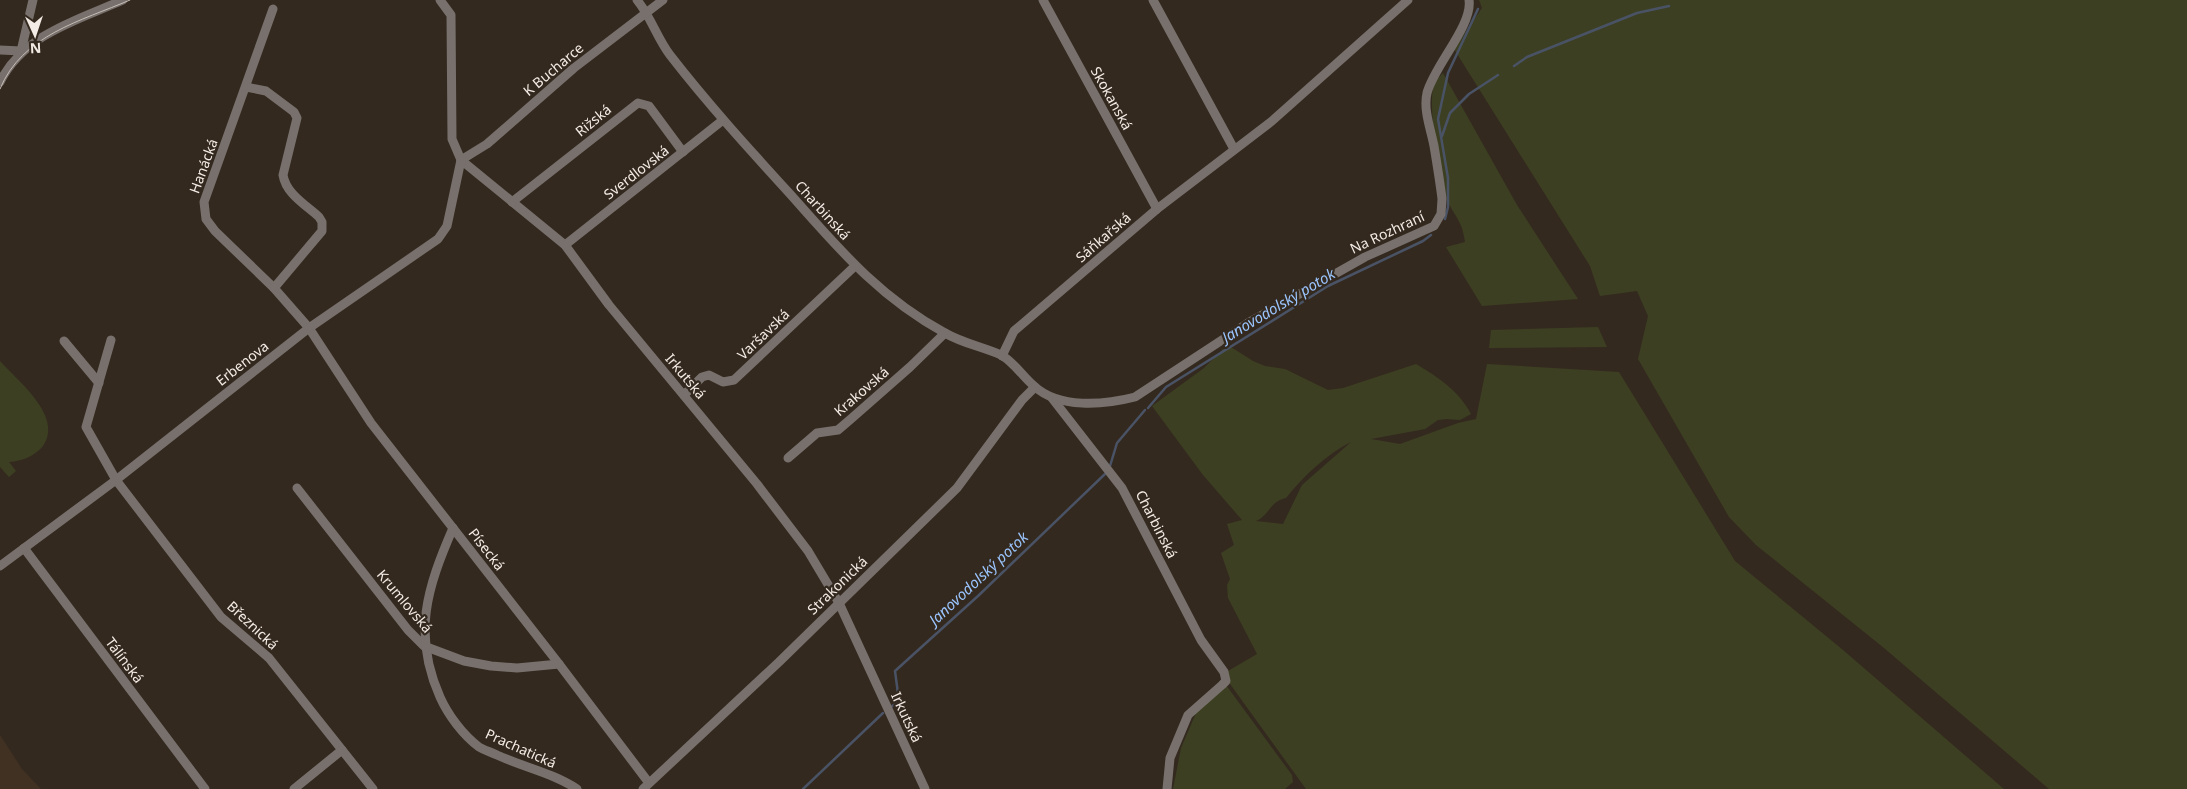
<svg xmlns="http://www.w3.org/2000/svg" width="2187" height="789" font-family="'Noto Sans',sans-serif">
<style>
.built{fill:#413123}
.green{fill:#3c3f22;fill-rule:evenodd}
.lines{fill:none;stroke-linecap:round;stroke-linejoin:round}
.stream{stroke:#495365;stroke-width:2.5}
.minor{stroke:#77706c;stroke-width:9}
.tram{stroke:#c6bdb6;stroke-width:1}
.labels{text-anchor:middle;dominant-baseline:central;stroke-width:4.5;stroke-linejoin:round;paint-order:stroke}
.street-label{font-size:14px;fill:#f3ebe5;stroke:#34291f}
.water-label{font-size:15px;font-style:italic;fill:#9ac4fd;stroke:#34291f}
</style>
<rect width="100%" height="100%" fill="#34291f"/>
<polygon class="built" points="0,735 22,769 41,789 0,789"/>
<g class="green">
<polygon points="1479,0 2187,0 2187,789 2049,789 1884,648 1756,545 1729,517 1638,359 1648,316 1637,291 1600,296 1590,266 1454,49 1482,8"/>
<path d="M1443,73L1517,205L1578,299L1482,306L1446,247L1465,242C1462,220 1456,219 1447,200C1439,183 1426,98 1435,81C1436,79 1441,76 1443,73Z"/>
<polygon points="1598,327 1607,347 1489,348 1491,330"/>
<path d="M1231,347L1253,361L1265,366L1285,369L1328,390L1343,388L1416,364C1438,377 1459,391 1471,414L1460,420L1447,419L1438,420L1425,429L1371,439L1400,444L1458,423L1476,419L1487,364L1619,372L1735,561L1843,650L2004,789H1306L1230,684L1228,671L1257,654L1228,598L1227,585L1230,579L1221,553L1234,545L1227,524L1242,520L1203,475L1152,406L1204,368L1223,349ZM1351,442L1302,485L1283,524L1256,521C1270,515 1269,502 1286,498C1304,476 1325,455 1351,442Z"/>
<path d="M0,361C18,381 64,417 43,446C35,456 22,461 9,462L16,471L9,477L0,467Z"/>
<polygon points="1226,685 1292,775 1293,782 1285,789 1173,789 1181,748 1196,713"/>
</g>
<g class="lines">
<g class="stream">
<polyline points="1514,66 1527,57 1637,13 1669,6"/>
<polyline points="1442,136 1450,113 1469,94 1498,75"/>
<polyline points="1445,219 1448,207 1448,178 1438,119 1448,73 1478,9"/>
<polyline points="1148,408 1166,387 1328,286 1423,241 1431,235"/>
<polyline points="1110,466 1117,443 1145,410"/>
<polyline points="891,707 899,701 895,671 978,596 1105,474"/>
<polyline points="803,789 883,713"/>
</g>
<g class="minor">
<polyline points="440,0 451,15 452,139 461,160 565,245 609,305 757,484 808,551 839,603 925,789"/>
<path d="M637,0C651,17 657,38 670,55C708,104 749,149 791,195C839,249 879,297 945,333C962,343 983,347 1001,355C1014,362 1023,377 1034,386C1059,409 1104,405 1135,397L1248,323L1365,257L1434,226L1441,214L1442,199C1440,182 1437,164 1434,146C1431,130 1423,110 1427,93C1434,66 1473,25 1469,0"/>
<polyline points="1043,0 1157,209"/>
<polyline points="1153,0 1234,149"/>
<polyline points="273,9 204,202 206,219 215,231 274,288 309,328 371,423 559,664 649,783"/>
<polyline points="0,50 21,51"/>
<polyline points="21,51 33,0"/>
<path d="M0,82C24,34 78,20 123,0"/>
<path d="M246,87L266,91L294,112L297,118L283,175C286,194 306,205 319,217L322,222V231L274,288"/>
<polyline points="461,160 487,144 574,68 663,0"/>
<polyline points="512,202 638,103 649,106 683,152"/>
<polyline points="565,245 723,120"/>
<polyline points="111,340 86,427 116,480 221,617 269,658 373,789"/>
<polyline points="64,341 99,383"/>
<polyline points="1002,356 1014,331 1157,209 1272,121 1408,0"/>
<polyline points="684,395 702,377 709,375 723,382 734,380 855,266"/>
<polyline points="1052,398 1122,488 1201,640 1224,672 1226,681 1222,685 1188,715 1170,758 1167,789"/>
<polyline points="788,458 817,433 838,430 852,418 910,367 945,333"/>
<polyline points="297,488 408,630 424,646 464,661 491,666 517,668 559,664"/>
<path d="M453,528C427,588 412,634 440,697C448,715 463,735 479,747C484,750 491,752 497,755C523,767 553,773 577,789"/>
<polyline points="24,548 205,789"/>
<polyline points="0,566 116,480 309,328 438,239 447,226 461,160"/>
<polyline points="294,789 342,750"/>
<polyline points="643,789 779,662 957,488 1022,400 1035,387"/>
</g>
<path class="tram" d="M0,89C22,35 81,21 130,0"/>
</g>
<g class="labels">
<g class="street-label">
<text transform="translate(553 69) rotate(-40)">K Bucharce</text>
<text transform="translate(1112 98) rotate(61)">Skokanská</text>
<text transform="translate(593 120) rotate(-39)">Rižská</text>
<text transform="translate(203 166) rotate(-70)">Hanácká</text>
<text transform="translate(636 172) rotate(-38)">Sverdlovská</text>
<text transform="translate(823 210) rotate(48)">Charbinská</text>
<text transform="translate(1387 232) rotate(-25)">Na Rozhraní</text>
<text transform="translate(1103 237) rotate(-41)">Sáňkařská</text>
<text transform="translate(763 334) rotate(-44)">Varšavská</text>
<text transform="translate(242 363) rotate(-38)">Erbenova</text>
<text transform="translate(686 376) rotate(50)">Irkutská</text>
<text transform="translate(861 391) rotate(-41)">Krakovská</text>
<text transform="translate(1157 524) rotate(63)">Charbinská</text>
<text transform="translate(487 549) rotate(52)">Písecká</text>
<text transform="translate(837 585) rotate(-44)">Strakonická</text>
<text transform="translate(405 601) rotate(50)">Krumlovská</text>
<text transform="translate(253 625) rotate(43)">Březnická</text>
<text transform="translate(125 660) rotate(53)">Tálínská</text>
<text transform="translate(907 717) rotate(65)">Irkutská</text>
<text transform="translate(521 748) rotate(24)">Prachatická</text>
</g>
<g class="water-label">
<text transform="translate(1278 305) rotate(-31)">Janovodolský potok</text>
<text transform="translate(978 578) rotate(-43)">Janovodolský potok</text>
</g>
</g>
<g transform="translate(35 35) rotate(177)" stroke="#34291f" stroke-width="4" paint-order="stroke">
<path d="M0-4L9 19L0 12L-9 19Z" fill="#f3ebe5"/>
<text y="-8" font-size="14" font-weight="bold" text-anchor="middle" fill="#f3ebe5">N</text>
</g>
</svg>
